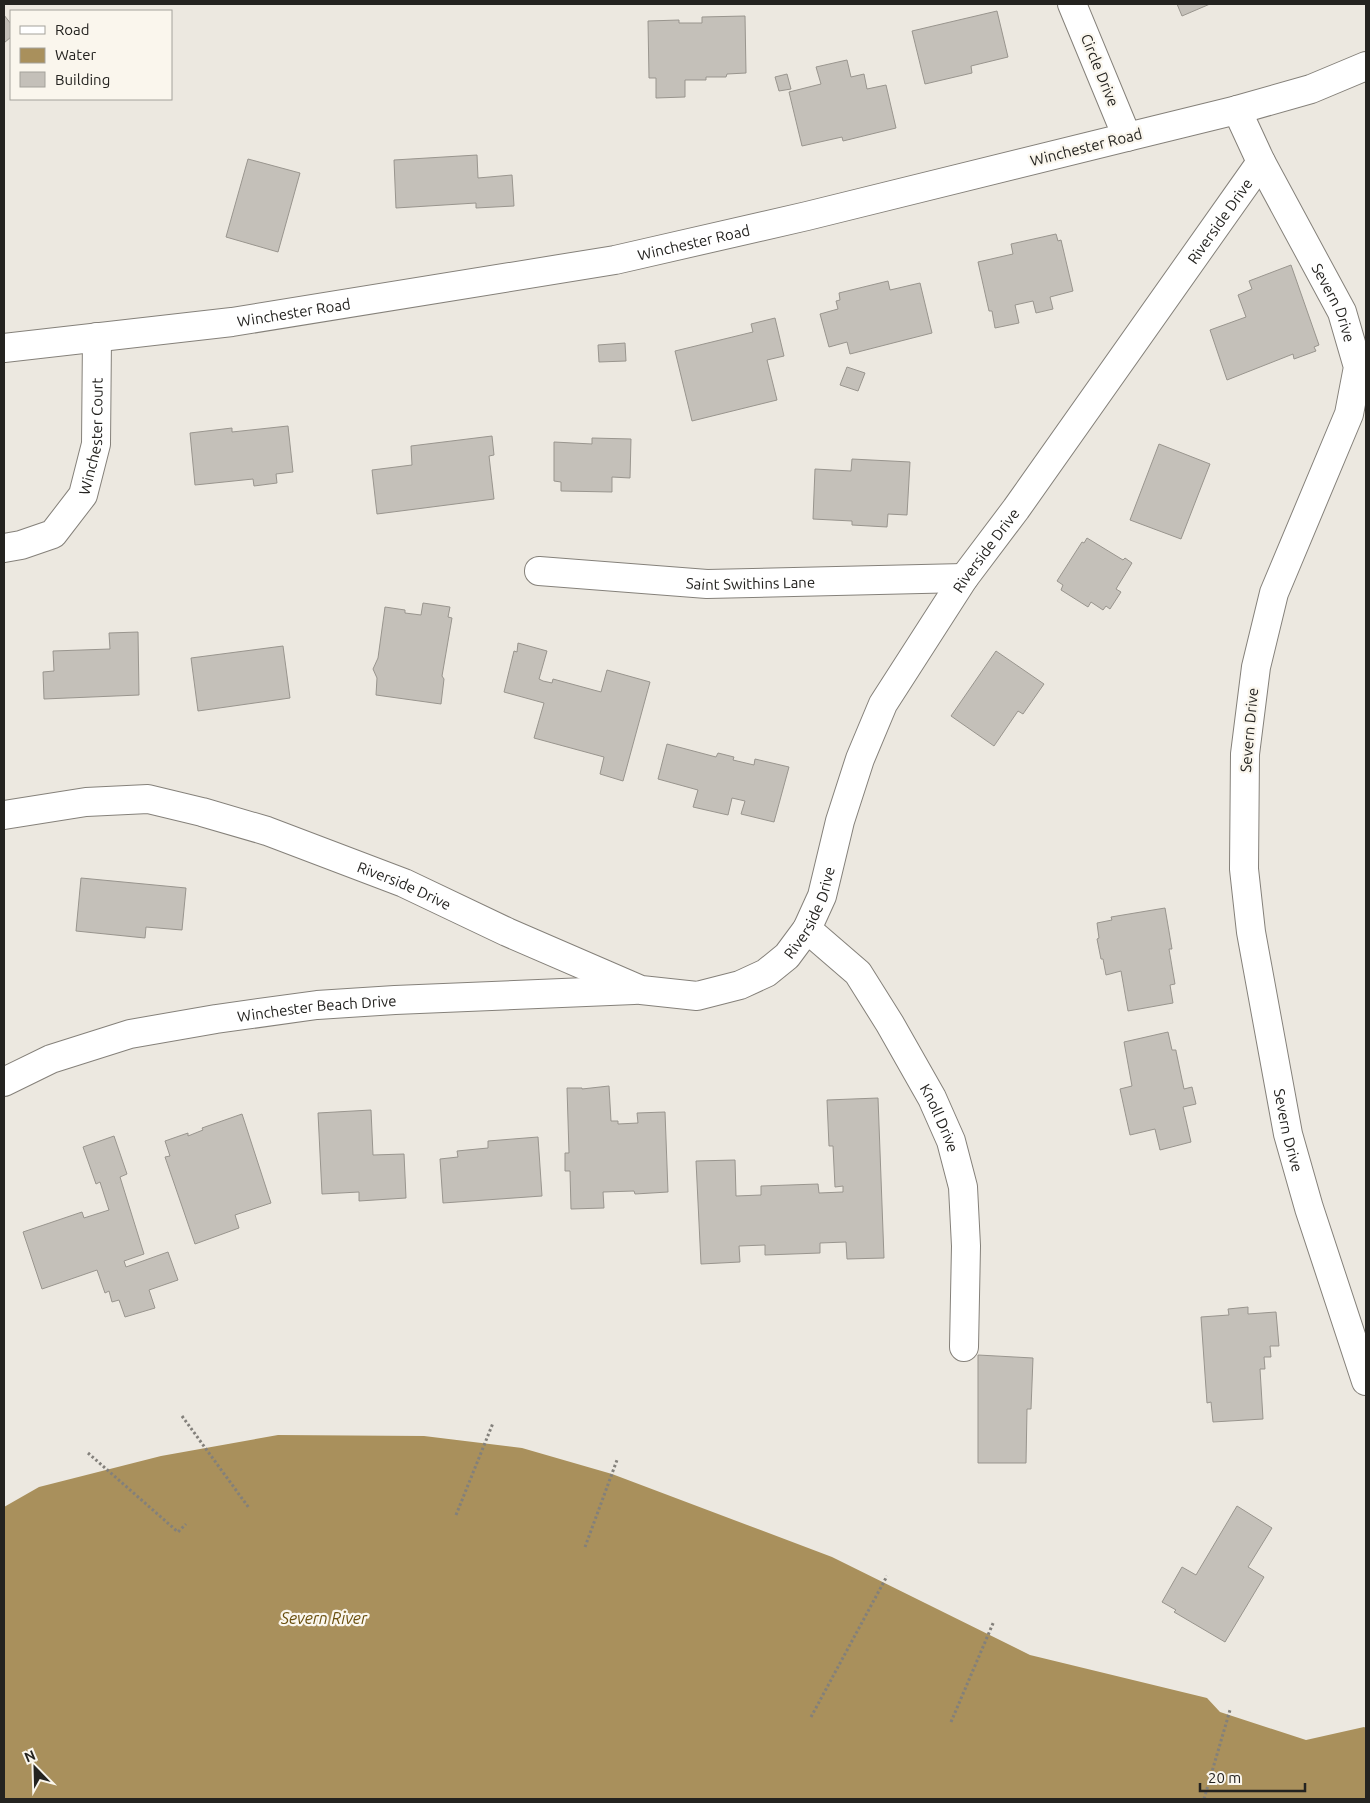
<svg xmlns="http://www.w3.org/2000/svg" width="1370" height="1803" font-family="Ubuntu,sans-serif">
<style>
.water{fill:#a9905c}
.building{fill:#c4c0b9;stroke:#99958e}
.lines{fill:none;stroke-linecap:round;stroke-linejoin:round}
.minor-casing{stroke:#85817a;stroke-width:30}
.tertiary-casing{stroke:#85817a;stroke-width:30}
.path{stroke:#83807b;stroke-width:3;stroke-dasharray:2.5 2.5;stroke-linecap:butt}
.minor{stroke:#fff;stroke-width:28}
.tertiary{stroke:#fff;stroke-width:28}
.labels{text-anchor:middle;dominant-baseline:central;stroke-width:4.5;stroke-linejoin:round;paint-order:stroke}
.street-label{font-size:15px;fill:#242320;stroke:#faf6ed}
.water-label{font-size:16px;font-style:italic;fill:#6a4f0e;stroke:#faf6ed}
</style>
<rect width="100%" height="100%" fill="#ece8e0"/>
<polygon class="water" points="278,1435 424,1436 522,1448 612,1474 832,1557 1030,1655 1207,1698 1220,1712 1306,1740 1364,1727 1366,1728 1366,1799 4,1799 4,1507 39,1487 161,1456"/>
<g class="building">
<polygon points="1177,4 1210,4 1182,16"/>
<polygon points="997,11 1008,57 971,66 972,73 925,84 912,31"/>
<polygon points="4,15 11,24 11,37 4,43"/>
<polygon points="745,16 746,73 727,74 726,77 706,77 706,80 685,80 685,97 656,98 656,78 649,78 648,21 679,20 679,23 702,23 702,17"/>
<polygon points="847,60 851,77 864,74 867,89 886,85 896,128 843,141 842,137 802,146 789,92 821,84 816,67"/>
<polygon points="787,74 791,89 779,91 775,77"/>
<polygon points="477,155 478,178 512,175 514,206 476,208 476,203 396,208 394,160"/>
<polygon points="248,159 300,173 278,252 226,237"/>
<polygon points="1056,234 1058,241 1061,240 1073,291 1050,297 1053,309 1036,313 1033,301 1015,305 1019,323 995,328 992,311 989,311 978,262 1013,254 1011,244"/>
<polygon points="1291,265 1319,345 1314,347 1316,351 1294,359 1293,354 1227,380 1210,330 1246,317 1238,295 1252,289 1249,281"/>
<polygon points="888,281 890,290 920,283 932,333 850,354 847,342 829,347 820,314 838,309 836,301 840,300 839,293"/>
<polygon points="775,318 784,356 767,360 777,400 692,421 675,351 753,332 751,324"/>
<polygon points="625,343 626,361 599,362 598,345"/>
<polygon points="847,367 865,373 858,391 840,385"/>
<polygon points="288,426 293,472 276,474 277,483 254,486 253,479 195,485 190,433 232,428 232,432"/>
<polygon points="492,436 494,455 489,456 494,499 377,514 372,470 412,465 411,446"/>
<polygon points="592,438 631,439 630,478 612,477 612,492 561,491 561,482 554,481 554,442 592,444"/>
<polygon points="1159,444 1210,464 1181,539 1130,520"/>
<polygon points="852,459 910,462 907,515 888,514 887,527 852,525 852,521 813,519 815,469 851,471"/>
<polygon points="1087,538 1123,560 1125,558 1132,563 1116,589 1121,592 1110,609 1106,606 1103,610 1091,602 1088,607 1061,590 1063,585 1057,581 1082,542 1084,543"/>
<polygon points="423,603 450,607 448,617 452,618 442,676 444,679 441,704 376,695 377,678 373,669 378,658 385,607 405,610 405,613 421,615"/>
<polygon points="138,632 139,695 44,699 43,672 54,671 53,651 110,649 109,633"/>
<polygon points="518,643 547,651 539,679 543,681 552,683 553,679 601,692 607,670 650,682 623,781 600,774 604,757 534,738 544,703 504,692 514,651 517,652"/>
<polygon points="283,646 290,698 198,711 191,658"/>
<polygon points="996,651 1044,684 1023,714 1018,711 994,746 951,716"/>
<polygon points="667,744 716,757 718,753 734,757 733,760 754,765 755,759 789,767 774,822 741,814 745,801 732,798 728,815 693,807 698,790 658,779"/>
<polygon points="81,878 186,888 182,930 146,927 145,938 76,931"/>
<polygon points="1165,908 1172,949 1169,949 1175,984 1170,985 1173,1003 1128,1011 1121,971 1106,975 1103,959 1101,959 1097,939 1099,938 1097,923 1112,920 1111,917"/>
<polygon points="1168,1032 1172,1050 1176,1050 1176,1051 1184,1089 1192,1087 1196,1104 1183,1107 1191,1142 1160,1150 1155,1129 1130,1135 1120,1089 1132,1086 1124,1042"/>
<polygon points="609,1086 611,1121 618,1121 618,1124 638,1123 637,1113 665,1112 668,1192 635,1194 634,1191 603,1192 604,1208 571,1209 570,1171 565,1171 565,1153 569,1153 567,1088 582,1088 582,1089"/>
<polygon points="878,1098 884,1258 847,1259 846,1242 820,1243 820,1253 765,1255 765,1245 739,1246 740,1262 701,1264 696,1161 735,1160 736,1196 761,1195 761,1186 818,1184 819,1193 843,1192 843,1186 835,1187 833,1146 829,1146 827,1100"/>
<polygon points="371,1110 373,1155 404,1154 406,1198 359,1201 359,1192 322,1194 318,1113"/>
<polygon points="242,1114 271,1203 235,1215 239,1228 195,1244 165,1157 170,1156 165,1141 188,1133 188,1136 203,1130 202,1128"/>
<polygon points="114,1136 127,1174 120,1177 144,1254 124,1261 126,1267 168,1252 178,1280 149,1290 155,1308 125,1317 119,1300 112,1302 109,1291 105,1293 97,1270 42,1289 23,1232 82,1212 84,1218 109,1210 100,1182 96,1184 83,1147"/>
<polygon points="538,1137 542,1196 443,1203 440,1159 458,1157 457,1151 488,1148 488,1141"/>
<polygon points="1248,1307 1248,1314 1276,1312 1279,1346 1270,1346 1271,1357 1264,1357 1265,1369 1260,1369 1263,1419 1213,1422 1211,1402 1207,1403 1201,1317 1229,1315 1228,1309"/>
<polygon points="978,1355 1033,1358 1031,1409 1027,1409 1026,1463 978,1463"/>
<polygon points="1237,1506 1272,1528 1248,1567 1264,1577 1225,1642 1174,1612 1176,1610 1162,1602 1182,1567 1196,1575"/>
</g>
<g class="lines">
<defs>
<g id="minor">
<path id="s1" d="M1237,110L1261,162L1342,312L1358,367L1349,414L1274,593L1256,667L1245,754L1244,869L1251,932L1288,1134L1309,1208L1366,1381"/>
<path id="s2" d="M4,348L232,322L615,260L807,216L1127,137L1072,4"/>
<path id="s3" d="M4,548L21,545L53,534L83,495L96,444L97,337"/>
<path id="s4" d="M539,571L707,584L964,578"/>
<path id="s5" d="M4,815L86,802L148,799L202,812L267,831L404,883L507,932L641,990L697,996L740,985L766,973L787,956L807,929L822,896L840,821L860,759L883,704L964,578L1016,509L1261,162"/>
<path id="s6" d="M807,929L858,973L890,1024L932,1098L951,1141L963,1187L966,1246L964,1347"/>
<path id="s7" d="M4,1082L51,1059L130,1034L216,1019L317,1005L395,1000L634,990"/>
</g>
<polyline id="tertiary" points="1127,137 1237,110 1311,89 1366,66"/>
</defs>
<use href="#minor" class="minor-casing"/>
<use href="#tertiary" class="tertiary-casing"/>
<g class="path">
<polyline points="182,1416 249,1508"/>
<polyline points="88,1453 178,1532 186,1524"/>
<polyline points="456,1515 493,1423"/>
<polyline points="585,1547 617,1460"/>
<polyline points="811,1717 887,1576"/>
<polyline points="951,1722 994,1621"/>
<polyline points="1204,1799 1230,1710"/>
</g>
<use href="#minor" class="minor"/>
<use href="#tertiary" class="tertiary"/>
</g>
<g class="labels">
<g class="street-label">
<text transform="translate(1100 70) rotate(68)">Circle Drive</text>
<text transform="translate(1086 147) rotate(-14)">Winchester Road</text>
<text stroke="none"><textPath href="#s5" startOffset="1692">Riverside Drive</textPath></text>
<text stroke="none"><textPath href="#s2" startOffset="698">Winchester Road</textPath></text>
<text stroke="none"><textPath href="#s1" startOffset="216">Severn Drive</textPath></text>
<text stroke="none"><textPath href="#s2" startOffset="292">Winchester Road</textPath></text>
<text stroke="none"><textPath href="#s3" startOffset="160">Winchester Court</textPath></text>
<text stroke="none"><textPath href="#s5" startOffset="1288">Riverside Drive</textPath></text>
<text stroke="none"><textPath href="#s4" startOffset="212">Saint Swithins Lane</textPath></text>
<text transform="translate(1249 730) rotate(-85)">Severn Drive</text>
<text stroke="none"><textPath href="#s5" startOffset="416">Riverside Drive</textPath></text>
<text stroke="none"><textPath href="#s5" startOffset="881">Riverside Drive</textPath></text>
<text stroke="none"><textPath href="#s7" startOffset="324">Winchester Beach Drive</textPath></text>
<text stroke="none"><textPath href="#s6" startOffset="234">Knoll Drive</textPath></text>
<text stroke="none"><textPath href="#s1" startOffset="1071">Severn Drive</textPath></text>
</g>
<g class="water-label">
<text x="324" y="1618">Severn River</text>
</g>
</g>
<rect width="1370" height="1803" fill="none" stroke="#242320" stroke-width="10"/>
<rect x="10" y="10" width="162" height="90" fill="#faf6ed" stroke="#a4a29b"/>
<rect x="20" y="26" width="25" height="8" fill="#ffffff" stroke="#a4a29b"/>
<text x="55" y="35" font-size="15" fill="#242320">Road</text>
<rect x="20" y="48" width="25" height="15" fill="#a9905c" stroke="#a4a29b"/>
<text x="55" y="60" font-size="15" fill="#242320">Water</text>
<rect x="20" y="72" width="25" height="15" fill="#c4c0b9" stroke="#a4a29b"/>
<text x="55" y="85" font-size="15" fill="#242320">Building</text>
<g transform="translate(35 1768) rotate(337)" stroke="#faf6ed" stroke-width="4" paint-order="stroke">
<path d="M0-4L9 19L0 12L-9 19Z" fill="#242320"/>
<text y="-8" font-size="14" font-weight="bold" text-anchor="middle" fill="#242320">N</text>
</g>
<path d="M1200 1783v8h105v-8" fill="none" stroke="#242320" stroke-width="2.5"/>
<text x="1208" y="1783" font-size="15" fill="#242320" stroke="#faf6ed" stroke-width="4" paint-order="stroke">20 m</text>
</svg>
